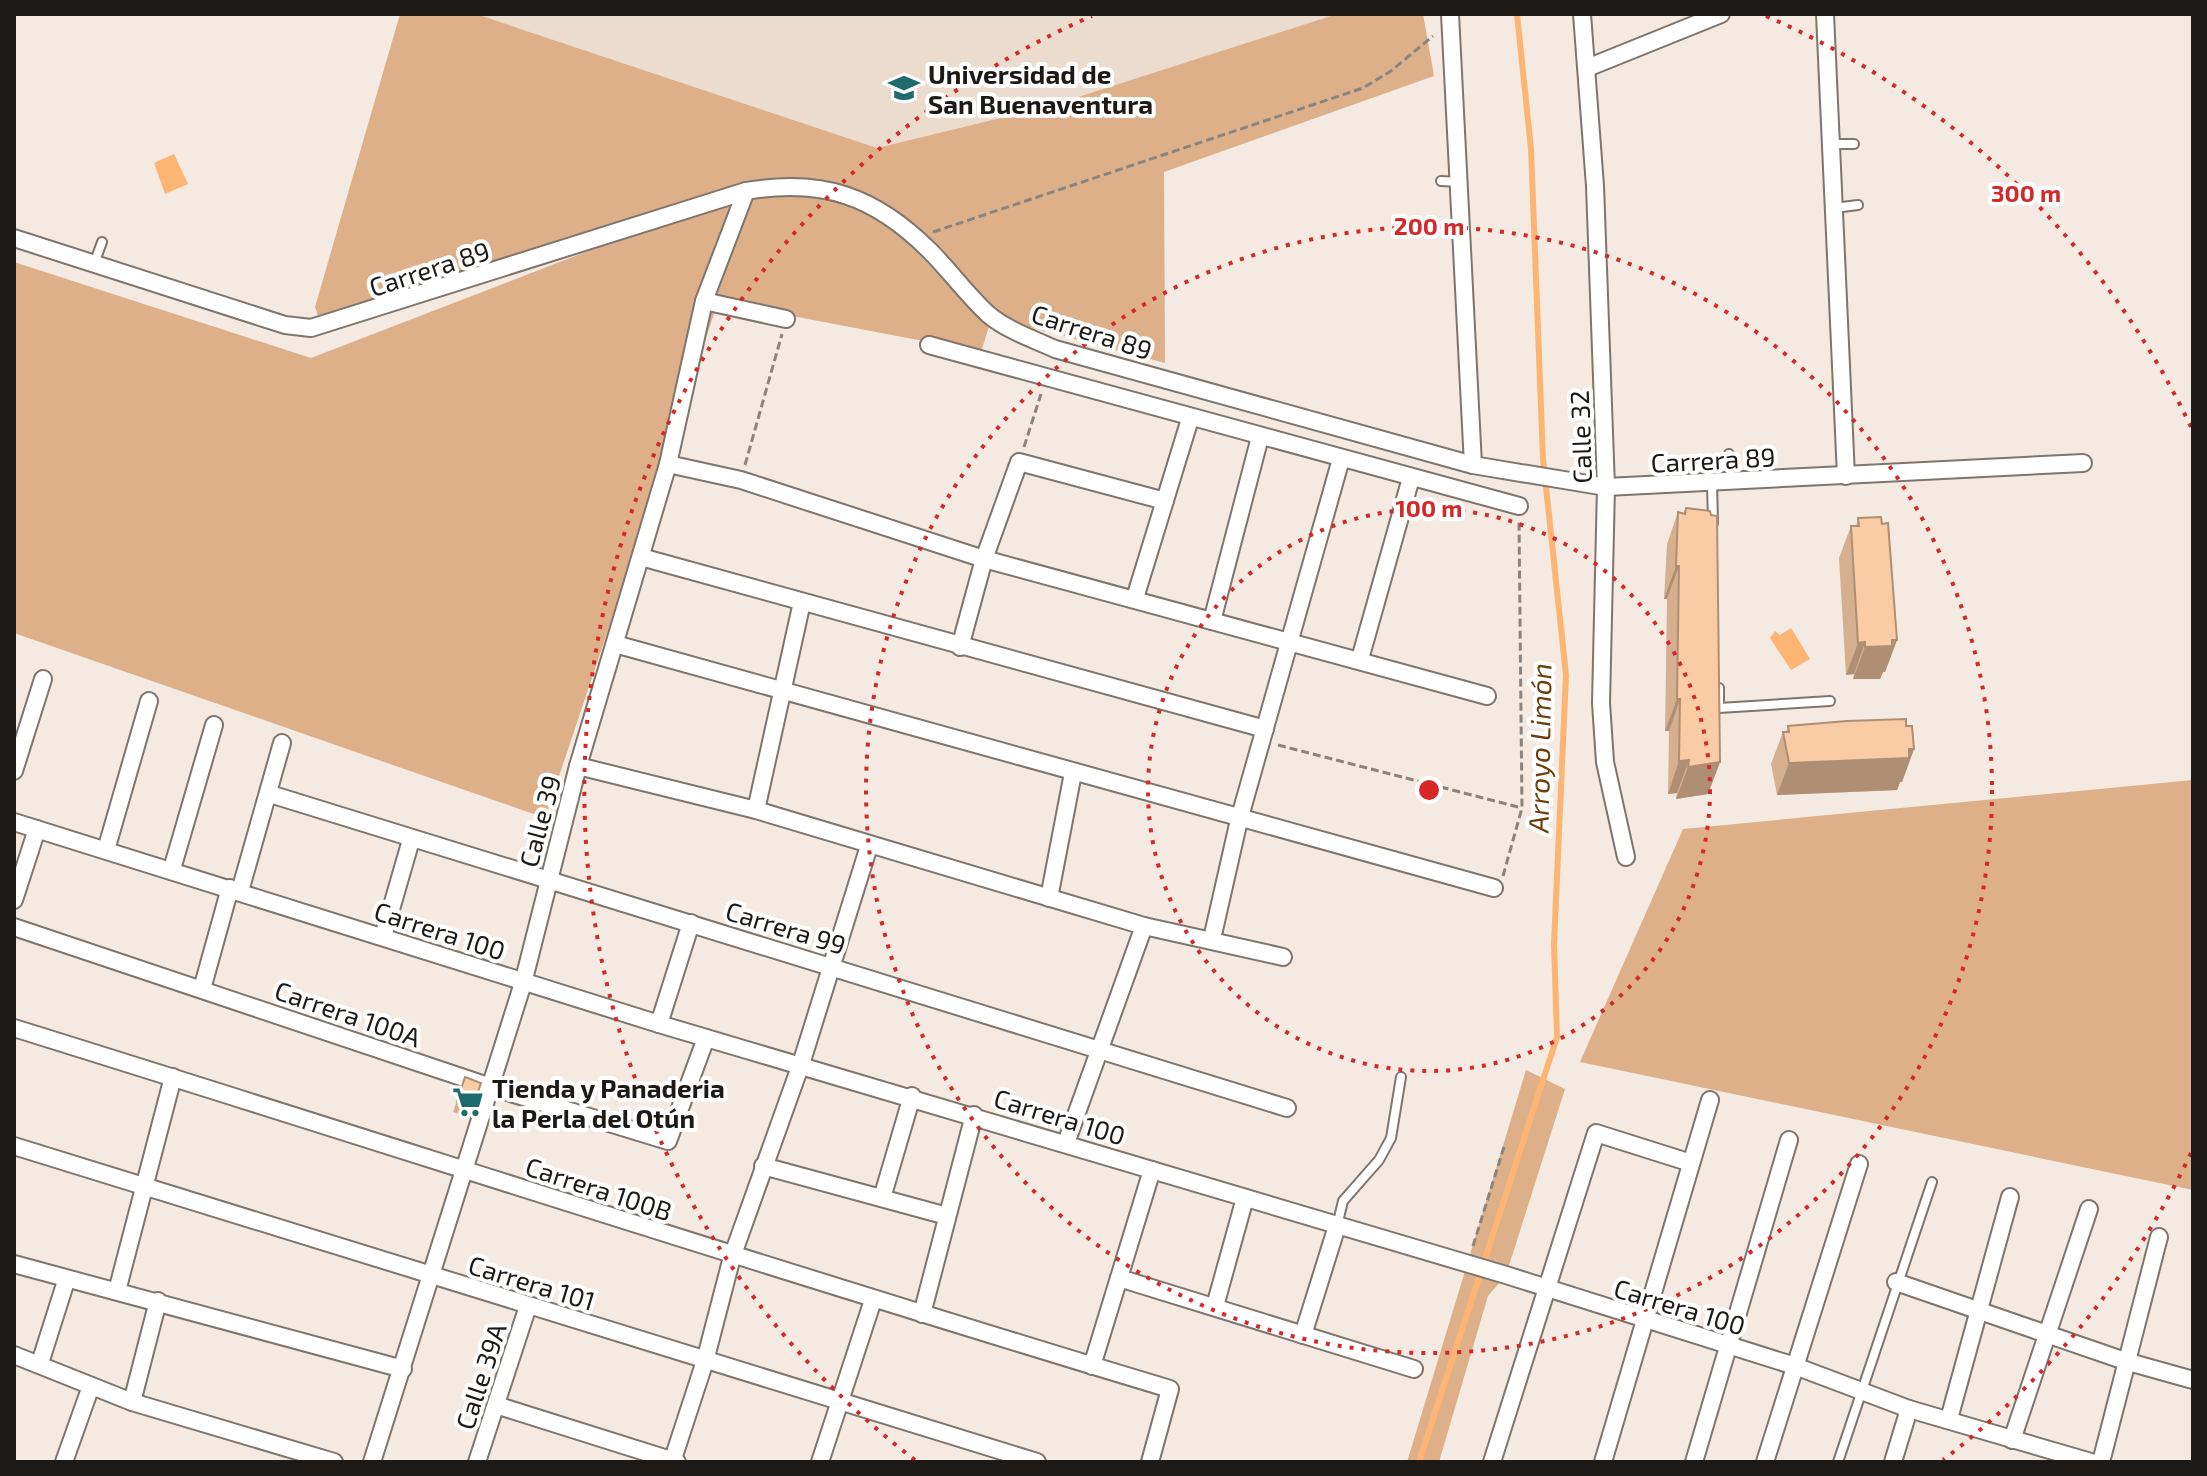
<svg xmlns="http://www.w3.org/2000/svg" width="2207" height="1476" font-family="'Exo 2',sans-serif">
<style>
.built{fill:#ecdcce}
.green{fill:#deb08a}
.water{fill:#feb573}
.lines{fill:none;stroke-linecap:round;stroke-linejoin:round}
.stream{stroke:#feb573;stroke-width:6}
.lane-casing{stroke:#7e756d;stroke-width:12}
.street-casing{stroke:#7e756d;stroke-width:20}
.path{stroke:#8b847e;stroke-width:3;stroke-dasharray:8 4;stroke-linecap:butt}
.lane{stroke:#fff;stroke-width:8}
.street{stroke:#fff;stroke-width:16}
.wall{fill:#d6af8f}
.shaded-wall{fill:#ae8f74}
.building{fill:#f9cca6;stroke:#ae8f74;stroke-width:2}
.ring{fill:none;stroke:#d62828;stroke-width:4;stroke-dasharray:4 8}
.labels{text-anchor:middle;dominant-baseline:central;stroke-width:8;stroke-linejoin:round;paint-order:stroke}
.poi-label{font-size:26px;font-weight:bold;fill:#1c1916;stroke:#fff;text-anchor:start}
.street-label{font-size:26px;fill:#1c1916;stroke:#fff}
.water-label{font-size:28px;font-style:italic;fill:#6c3e09;stroke:#fff}
.centre{fill:#d62828;stroke:#fff;stroke-width:4}
.ring-label{font-size:24px;text-anchor:middle;font-weight:bold;fill:#d62828;stroke:#fff;stroke-width:8;stroke-linejoin:round;paint-order:stroke}
</style>
<rect width="100%" height="100%" fill="#f4eae1"/>
<polygon class="built" points="476,14 1337,14 1050,106 877,148"/>
<g class="green">
<polygon points="400,14 476,14 877,148 1050,106 1337,14 1423,14 1434,76 1164,172 1165,363 992,317 981,352 718,302 545,818 14,633 14,262 311,358 702,207 322,327 315,307"/>
<polygon points="2193,780 2193,1190 1580,1062 1683,829"/>
<polygon points="1526,1070 1565,1089 1506,1275 1488,1296 1439,1462 1407,1462"/>
</g>
<g class="water">
<polygon points="174,154 188,184 165,194 154,163"/>
<polygon points="1791,628 1810,659 1791,670 1770,638 1775,631 1780,635"/>
</g>
<g class="lines">
<polyline class="stream" points="1419,1462 1557,1037 1554,944 1566,675 1543,459 1531,149 1517,14"/>
<defs>
<g id="lane">
<polyline points="1831,144 1854,144"/>
<polyline points="1441,181 1460,182"/>
<polyline points="1834,208 1858,205"/>
<polyline points="94,264 102,242"/>
<polyline points="1729,454 1731,482"/>
<polyline points="1712,483 1713,523"/>
<polyline points="1719,688 1719,708 1830,701"/>
<polyline points="1337,1226 1343,1201 1379,1160 1391,1138 1401,1077"/>
<polyline points="1838,1462 1932,1182"/>
</g>
<g id="street">
<polyline points="1450,14 1473,465"/>
<polyline points="1582,14 1595,186 1606,487 1601,703 1605,762 1626,857"/>
<polyline points="1825,14 1846,476"/>
<polyline points="1587,68 1721,14"/>
<path d="M14,238L285,325L311,328L746,191C823,178 875,196 930,251C951,272 967,295 989,315C1007,330 1033,339 1055,349L1473,465L1606,487L2083,463"/>
<polyline points="704,301 786,319"/>
<polyline points="929,345 1519,506"/>
<polyline points="668,464 741,480 984,559 1487,696"/>
<polyline points="641,557 1265,729"/>
<polyline points="1135,598 1190,419"/>
<polyline points="1212,621 1260,437"/>
<polyline points="615,644 1494,888"/>
<polyline points="960,647 984,559 1019,462 1165,501"/>
<polyline points="1360,659 1411,478"/>
<polyline points="578,766 756,810 1144,926 1283,957"/>
<polyline points="14,771 43,679"/>
<polyline points="270,794 1287,1108"/>
<polyline points="756,810 802,602"/>
<polyline points="14,822 659,1024 1506,1275 1795,1366 1909,1409 2091,1462"/>
<polyline points="106,850 149,701"/>
<polyline points="172,869 214,725"/>
<polyline points="240,891 282,743"/>
<polyline points="1049,898 1073,773"/>
<polyline points="14,900 37,829"/>
<polyline points="14,927 491,1087 668,1141 706,1038"/>
<polyline points="383,937 411,840"/>
<polyline points="1212,939 1239,820 1341,459"/>
<polyline points="202,989 230,888"/>
<polyline points="659,1024 691,923"/>
<path d="M14,1028C400,1148 783,1273 1170,1389L1150,1462"/>
<polyline points="1066,1143 1144,926"/>
<polyline points="14,1146 1037,1462"/>
<polyline points="763,1166 947,1216"/>
<polyline points="882,1198 912,1096"/>
<polyline points="14,1264 403,1369"/>
<polyline points="1119,1278 1414,1369"/>
<polyline points="1896,1282 2125,1361 2193,1380"/>
<polyline points="117,1291 173,1077"/>
<polyline points="1215,1306 1245,1198"/>
<polyline points="922,1314 974,1115"/>
<polyline points="1303,1335 1337,1226"/>
<polyline points="14,1355 132,1402 334,1462"/>
<polyline points="40,1363 66,1281"/>
<polyline points="1092,1366 1152,1170"/>
<polyline points="132,1402 158,1301"/>
<polyline points="496,1405 677,1462"/>
<polyline points="1949,1419 2010,1197"/>
<polyline points="2012,1440 2089,1209"/>
<polyline points="64,1462 91,1386"/>
<polyline points="372,1462 523,983 578,766 668,464 704,301 746,191"/>
<polyline points="477,1462 528,1306"/>
<polyline points="672,1462 705,1361 732,1257 801,1064 869,846"/>
<polyline points="820,1462 873,1300"/>
<polyline points="1492,1462 1596,1133 1691,1163"/>
<polyline points="1603,1462 1710,1100"/>
<polyline points="1694,1462 1789,1140"/>
<polyline points="1765,1462 1859,1164"/>
<polyline points="1893,1462 1909,1409"/>
<polyline points="2101,1462 2159,1237"/>
</g>
</defs>
<use href="#lane" class="lane-casing"/>
<use href="#street" class="street-casing"/>
<g class="path">
<polyline points="933,232 1363,88 1391,71 1433,36"/>
<polyline points="1024,447 1041,394"/>
<polyline points="745,465 782,334"/>
<polyline points="1278,745 1522,808"/>
<polyline points="1503,876 1522,808 1519,522"/>
<polyline points="1473,1246 1504,1147"/>
</g>
<use href="#lane" class="lane"/>
<use href="#street" class="street"/>
</g>
<g class="wall">
<polygon points="1686,508 1720,762 1708,794 1676,799 1677,793 1668,794 1669,731 1665,731 1667,599 1664,599 1667,544 1678,512 1684,513"/>
<polygon points="1858,518 1897,640 1885,672 1883,672 1880,679 1853,679 1854,674 1846,675 1839,558 1851,526 1856,526"/>
<polygon points="1788,726 1906,726 1914,749 1902,782 1900,782 1897,790 1777,795 1771,764 1783,732 1786,732"/>
<polygon points="465,1077 481,1083 469,1117 453,1112"/>
</g>
<g class="shaded-wall">
<polygon points="1676,566 1679,566 1667,599 1664,599"/>
<polygon points="1892,640 1897,640 1885,672 1883,672 1880,679 1853,679 1865,647"/>
<polygon points="1865,642 1854,674 1846,675 1858,643"/>
<polygon points="1677,699 1680,699 1669,731 1665,731"/>
<polygon points="1909,749 1914,749 1902,782 1900,782 1897,790 1777,795 1789,763"/>
<polygon points="1689,760 1677,793 1668,794 1679,761"/>
<polygon points="1720,762 1708,794 1676,799 1688,767"/>
</g>
<g class="building">
<polygon points="1686,508 1710,511 1711,515 1717,516 1720,762 1688,767 1689,760 1679,761 1680,699 1677,699 1679,566 1676,566 1678,512 1685,514"/>
<polygon points="1881,517 1882,524 1888,523 1897,640 1892,640 1892,646 1865,647 1865,642 1858,643 1851,526 1859,526 1858,518"/>
<polygon points="1906,719 1906,726 1912,726 1914,749 1909,749 1909,758 1789,763 1783,732 1789,732 1788,726 1847,721"/>
<polygon points="465,1077 481,1083 473,1106 457,1101"/>
</g>
<g class="ring">
<circle cx="1429" cy="790" r="281"/>
<circle cx="1429" cy="790" r="563"/>
<path d="M2191 1153A844 844 0 0 1 1943 1460M915 1460A844 844 0 0 1 1092 16M1766 16A844 844 0 0 1 2191 427"/>
</g>
<defs>
<symbol id="university-bare" viewBox="-9 -9 18 18"><path d="M0-5L7-2L0 1L-7-2ZM-4 1L0 2.5L4 1V4Q0 6-4 4Z" fill="#1e6a6c" stroke="#fff" stroke-width="2.5" paint-order="stroke"/></symbol>
<symbol id="supermarket-bare" viewBox="-9 -9 18 18"><path d="M-6-5.5h2.5l.6 2H6L4.5 2H-2.5L-4.4-4H-6ZM-1.5 3.2a1.3 1.3 0 1 0 .1 0ZM3 3.2a1.3 1.3 0 1 0 .1 0Z" fill="#1e6a6c" stroke="#fff" stroke-width="2.5" paint-order="stroke"/></symbol>
</defs>
<g fill-rule="evenodd">
<use href="#university-bare" x="882" y="66" width="44" height="44"/>
<use href="#supermarket-bare" x="446" y="1080" width="44" height="44"/>
</g>
<g class="labels">
<g class="poi-label">
<text x="928" y="73">Universidad de<tspan x="928" dy="30">San Buenaventura</tspan></text>
<text x="492" y="1087">Tienda y Panaderia<tspan x="492" dy="30">la Perla del Otún</tspan></text>
</g>
<g class="street-label">
<text transform="translate(429 268) rotate(-18)">Carrera 89</text>
<text transform="translate(1092 331) rotate(18)">Carrera 89</text>
<text transform="translate(1580 437) rotate(-92)">Calle 32</text>
<text transform="translate(1713 459) rotate(-3)">Carrera 89</text>
<text transform="translate(539 821) rotate(-75)">Calle 39</text>
<text transform="translate(786 927) rotate(17)">Carrera 99</text>
<text transform="translate(440 930) rotate(18)">Carrera 100</text>
<text transform="translate(348 1013) rotate(19)">Carrera 100A</text>
<text transform="translate(1060 1116) rotate(17)">Carrera 100</text>
<text transform="translate(599 1188) rotate(18)">Carrera 100B</text>
<text transform="translate(532 1282) rotate(17)">Carrera 101</text>
<text transform="translate(1680 1306) rotate(17)">Carrera 100</text>
<text transform="translate(480 1376) rotate(-72)">Calle 39A</text>
</g>
<g class="water-label">
<text transform="translate(1539 748) rotate(-89)">Arroyo Limón</text>
</g>
</g>
<circle cx="1429" cy="790" r="12" class="centre"/>
<g class="ring-label">
<text x="2026" y="202">300 m</text>
<text x="1429" y="235">200 m</text>
<text x="1429" y="517">100 m</text>
</g>
<rect width="2207" height="1476" fill="none" stroke="#1c1916" stroke-width="32"/>
</svg>
